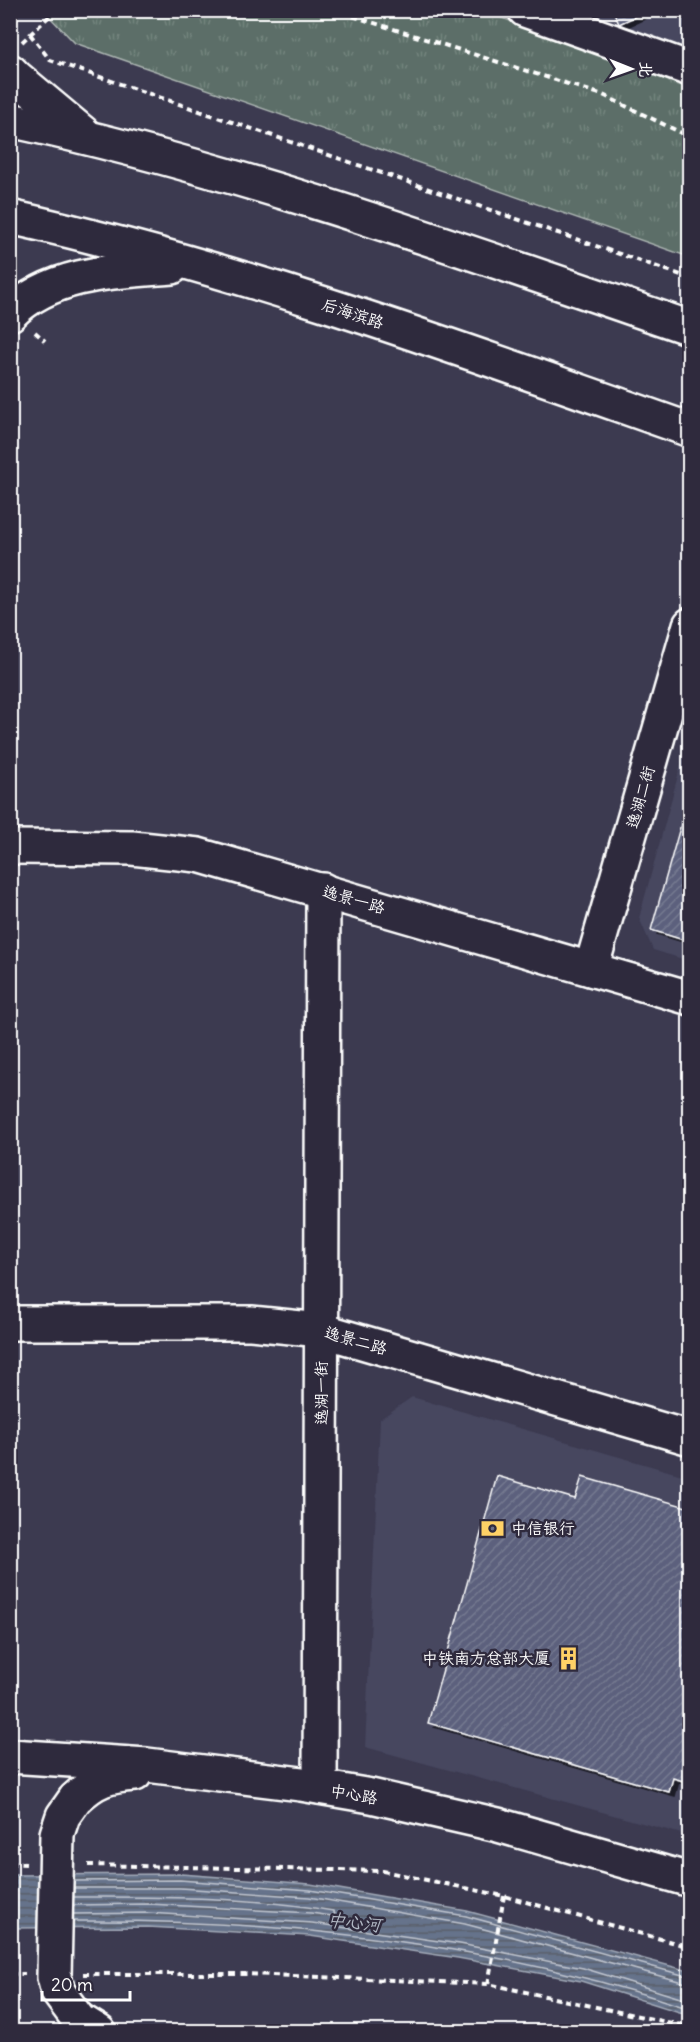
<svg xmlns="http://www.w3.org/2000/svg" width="700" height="2042" font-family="Delius,'LXGW WenKai TC',sans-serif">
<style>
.built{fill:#46465e}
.grass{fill:url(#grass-tufts);stroke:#adb6b3;stroke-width:1.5}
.water{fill:url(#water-rules);stroke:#a3abb9;stroke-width:1.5}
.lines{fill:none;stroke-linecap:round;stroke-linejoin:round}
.shore{stroke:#c2c7d1;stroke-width:1.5}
.building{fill:url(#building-hatch);stroke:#fff;stroke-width:1.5;filter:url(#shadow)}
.minor-casing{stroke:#fff;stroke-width:38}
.tertiary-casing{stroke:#fff;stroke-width:38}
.secondary-casing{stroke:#fff;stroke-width:38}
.path{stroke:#fff;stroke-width:4;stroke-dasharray:6 4.5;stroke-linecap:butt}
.minor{stroke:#2f2a3d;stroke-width:33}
.tertiary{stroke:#2f2a3d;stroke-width:33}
.secondary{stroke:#2f2a3d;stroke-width:33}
.secondary-bridge-casing{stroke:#fff;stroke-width:38;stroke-linecap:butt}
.secondary-bridge{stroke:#2f2a3d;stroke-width:33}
.labels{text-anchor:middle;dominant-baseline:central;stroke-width:5;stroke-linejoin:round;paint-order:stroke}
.street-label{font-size:16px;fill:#fff;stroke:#2f2a3d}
.poi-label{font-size:16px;fill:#fff;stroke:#2f2a3d;text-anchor:start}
.water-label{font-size:18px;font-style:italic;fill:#b2b9c5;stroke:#2f2a3d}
</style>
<defs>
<pattern id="grass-tufts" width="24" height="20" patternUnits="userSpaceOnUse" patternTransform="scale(1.5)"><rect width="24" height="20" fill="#5b6e67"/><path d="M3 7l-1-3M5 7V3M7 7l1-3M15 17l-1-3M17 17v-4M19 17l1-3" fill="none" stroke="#74847e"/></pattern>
<pattern id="water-rules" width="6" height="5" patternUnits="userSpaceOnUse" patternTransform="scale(1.5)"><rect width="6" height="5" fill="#66738b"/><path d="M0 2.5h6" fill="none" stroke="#585e68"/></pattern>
<pattern id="building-hatch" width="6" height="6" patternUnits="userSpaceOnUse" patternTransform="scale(1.5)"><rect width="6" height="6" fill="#5c617d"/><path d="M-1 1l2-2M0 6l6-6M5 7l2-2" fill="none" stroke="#747990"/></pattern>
<filter id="shadow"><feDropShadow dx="6" dy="4" stdDeviation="0" flood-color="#0009"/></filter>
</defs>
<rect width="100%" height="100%" fill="#3c3a50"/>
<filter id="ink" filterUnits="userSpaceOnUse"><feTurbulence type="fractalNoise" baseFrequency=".0167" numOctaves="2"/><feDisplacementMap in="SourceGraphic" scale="12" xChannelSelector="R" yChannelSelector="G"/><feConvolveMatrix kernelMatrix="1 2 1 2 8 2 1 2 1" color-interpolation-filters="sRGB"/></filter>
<g filter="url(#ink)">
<g class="built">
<polygon points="564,11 689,11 689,27 679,52"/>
<polygon points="689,735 689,961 653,950 639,918"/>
<polygon points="412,1397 689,1477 689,1836 365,1747 380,1419"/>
</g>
<polygon class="grass" points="44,11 482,11 689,83 689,257 75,43"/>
<polygon class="water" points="181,1874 310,1884 467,1911 689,1971 689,2015 581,1981 458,1958 310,1936 148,1927 11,1928 10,1875"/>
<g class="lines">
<g class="shore">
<polyline points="74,1881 180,1880 310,1890 466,1916 690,1977"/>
<polyline points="74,1888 180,1888 309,1897 465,1924 690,1984"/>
<path d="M74,1905L149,1904L311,1913L332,1916L335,1914L333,1911C248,1896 160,1897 74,1897"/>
<polyline points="73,1914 149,1913 312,1923 460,1944 583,1968 690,2001"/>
<path d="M73,1921C278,1919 495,1943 690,2009"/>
</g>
</g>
<g class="building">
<polygon points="613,10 649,10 619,24"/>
<polygon points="690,792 690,942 651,930"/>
<polygon points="497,1476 575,1499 582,1477 690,1508 690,1783 673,1778 669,1792 428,1723"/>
</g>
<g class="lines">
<defs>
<g id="minor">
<polyline points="525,10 690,69"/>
<polyline points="591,969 690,625"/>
<polyline points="320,1787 323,890"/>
</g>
<g id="tertiary">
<polyline points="10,847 132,848 198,855 690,998"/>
<polyline points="10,1323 251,1323 321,1330 690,1438"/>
</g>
<g id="secondary">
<polyline points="10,71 16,77 83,133"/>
<path d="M10,120C242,170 466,251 690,328"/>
<path d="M10,217C243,269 466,351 690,430"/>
<path d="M10,314C52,272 117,271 172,267"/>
<polyline points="10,1756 147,1765 301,1784 371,1796 498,1825 690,1880"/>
<path d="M75,1799C96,1779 108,1776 135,1774"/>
<polyline points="78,2019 99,2032"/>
</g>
</defs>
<use href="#minor" class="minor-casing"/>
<use href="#tertiary" class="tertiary-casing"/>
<use href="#secondary" class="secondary-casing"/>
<g class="path">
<polyline points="333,10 603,95 690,137"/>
<polyline points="30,34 50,60 690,278"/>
<polyline points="22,42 56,10"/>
<polyline points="35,332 45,341"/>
<polyline points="10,1863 26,1864"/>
<polyline points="88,1865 383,1871 504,1896 690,1947"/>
<polyline points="10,1974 25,1974"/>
<polyline points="83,1974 247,1974 488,1984 690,2027"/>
<polyline points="488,1984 504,1896"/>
</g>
<use href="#minor" class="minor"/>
<use href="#tertiary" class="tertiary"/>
<use href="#secondary" class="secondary"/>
<defs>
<polyline id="secondary-bridge" points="75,1799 63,1816 57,1834 54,1977 58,1992 78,2019"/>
</defs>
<use href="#secondary-bridge" class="secondary-bridge-casing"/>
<use href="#secondary-bridge" class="secondary-bridge"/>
</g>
</g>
<defs>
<symbol id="bank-bare" viewBox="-9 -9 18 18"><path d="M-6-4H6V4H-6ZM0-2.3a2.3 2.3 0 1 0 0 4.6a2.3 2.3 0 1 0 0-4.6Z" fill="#ffd166" stroke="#2f2a3d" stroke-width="2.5" paint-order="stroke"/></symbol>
<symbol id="building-bare" viewBox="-9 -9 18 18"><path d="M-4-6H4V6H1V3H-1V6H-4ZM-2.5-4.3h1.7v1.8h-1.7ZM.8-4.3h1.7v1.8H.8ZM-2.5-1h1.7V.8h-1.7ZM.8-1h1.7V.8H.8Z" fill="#ffd166" stroke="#2f2a3d" stroke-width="2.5" paint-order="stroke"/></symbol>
</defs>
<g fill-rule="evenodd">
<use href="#bank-bare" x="476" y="1512" width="33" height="33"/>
<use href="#building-bare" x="552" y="1642" width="33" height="33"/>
</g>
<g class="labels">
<g class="street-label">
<text transform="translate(353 313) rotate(18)">后海滨路</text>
<text transform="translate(640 797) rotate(-74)">逸湖二街</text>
<text transform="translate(354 899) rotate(16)">逸景一路</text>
<text transform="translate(356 1340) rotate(16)">逸景二路</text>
<text transform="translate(321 1393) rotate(-90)">逸湖一街</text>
<text transform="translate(354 1794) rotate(10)">中心路</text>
</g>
<g class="poi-label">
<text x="511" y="1528">中信银行</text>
<text x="550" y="1658" text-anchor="end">中铁南方总部大厦</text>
</g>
<g class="water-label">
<text transform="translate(354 1922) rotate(6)">中心河</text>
</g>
</g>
<rect width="700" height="2042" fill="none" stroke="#2f2a3d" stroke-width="36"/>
<rect x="18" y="18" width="664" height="2006" fill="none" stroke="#fff" stroke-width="2" filter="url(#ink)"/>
<g transform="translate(631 69) rotate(91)" stroke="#2f2a3d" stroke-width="4.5" paint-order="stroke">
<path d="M0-4.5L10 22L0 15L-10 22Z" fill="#ffffff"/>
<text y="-9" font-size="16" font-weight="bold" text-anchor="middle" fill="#ffffff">北</text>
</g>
<path d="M42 1991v9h88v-9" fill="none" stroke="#ffffff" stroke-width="3"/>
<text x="51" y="1991" font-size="18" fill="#ffffff" stroke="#2f2a3d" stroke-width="4.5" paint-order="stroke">20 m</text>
</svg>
